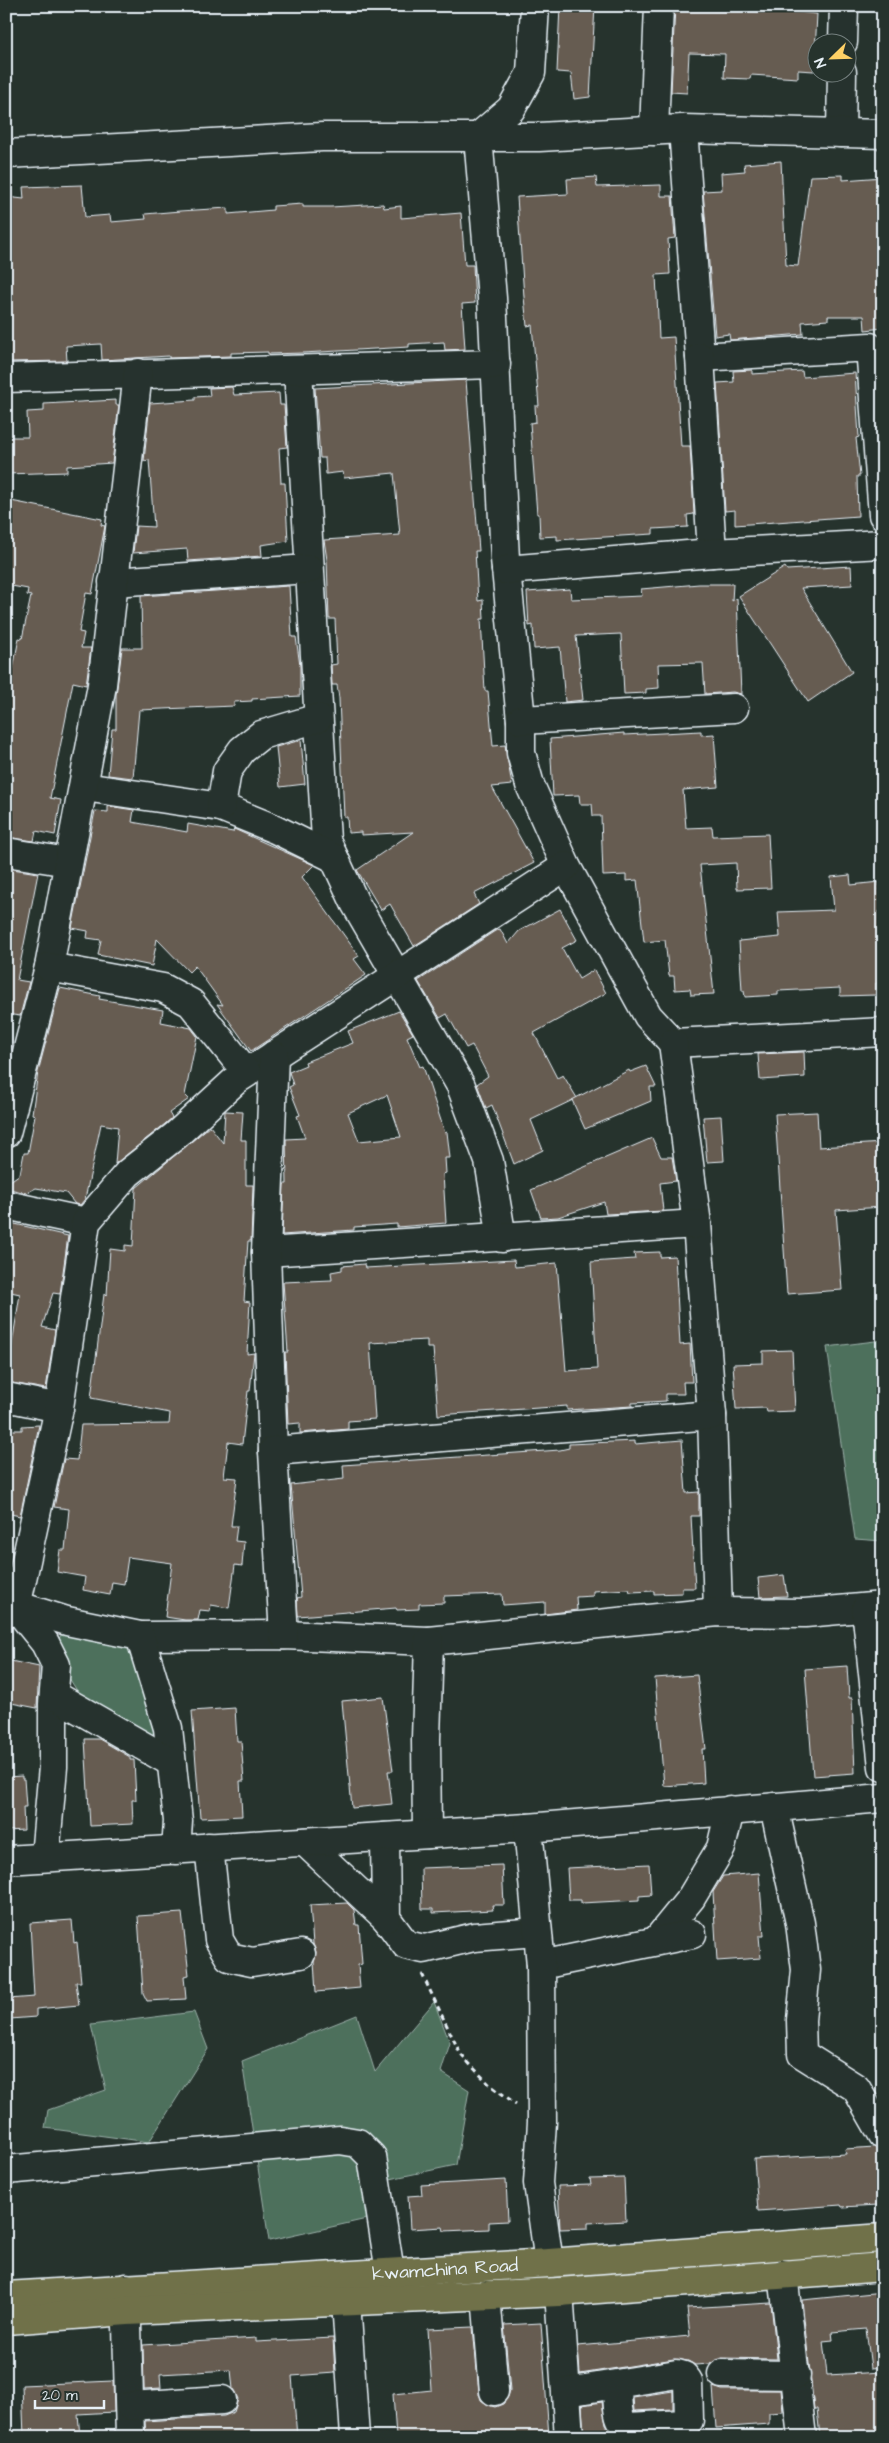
<svg xmlns="http://www.w3.org/2000/svg" width="889" height="2443" font-family="'Architects Daughter',sans-serif">
<style>
.green{fill:#4e705b;stroke:#9bb0aa}
.building{fill:#665b51;stroke:#e8f1f8;fill-rule:evenodd}
.lines{fill:none;stroke-linecap:round;stroke-linejoin:round}
.minor-casing{stroke:#e8f1f8;stroke-width:31}
.major-casing{stroke:#e8f1f8;stroke-width:31}
.path{stroke:#e8f1f8;stroke-width:3;stroke-dasharray:5 4;stroke-linecap:butt}
.minor{stroke:#26332d;stroke-width:28}
.major{stroke:#6f714a;stroke-width:28}
.labels{text-anchor:middle;dominant-baseline:central;stroke-width:4;stroke-linejoin:round;paint-order:stroke}
.street-label{font-size:19px;fill:#e8f1f8;stroke:#26332d}
</style>
<rect width="100%" height="100%" fill="#26332d"/>
<filter id="ink" filterUnits="userSpaceOnUse"><feTurbulence type="fractalNoise" baseFrequency=".02" numOctaves="2"/><feDisplacementMap in="SourceGraphic" scale="10" xChannelSelector="R" yChannelSelector="G"/><feConvolveMatrix kernelMatrix="1 2 1 2 8 2 1 2 1" color-interpolation-filters="sRGB"/></filter>
<g filter="url(#ink)">
<g class="green">
<polygon points="883,1340 883,1541 855,1539 827,1347"/>
<polygon points="67,1626 99,1629 134,1650 155,1696 156,1747 81,1697 69,1678 61,1660 58,1640"/>
<polygon points="434,2002 450,2043 441,2072 469,2090 456,2165 376,2182 389,2214 269,2241 242,2061 357,2015 375,2072"/>
<polygon points="194,2012 208,2049 149,2142 45,2128 48,2110 106,2090 91,2025"/>
</g>
<g class="building">
<polygon points="560,6 595,6 590,97 574,99 571,73 557,72"/>
<polygon points="675,6 692,6 692,10 768,12 768,9 817,14 814,71 798,70 798,78 751,75 750,79 724,78 725,54 689,53 687,93 671,92"/>
<polygon points="781,161 786,265 798,266 810,176 843,175 843,180 883,177 883,328 865,330 864,316 828,316 828,320 802,322 803,334 730,340 729,334 715,336 703,191 722,190 721,173 745,171 744,164"/>
<polygon points="596,177 597,187 661,185 661,196 672,196 675,238 668,239 670,274 656,275 659,338 674,337 681,446 690,446 694,514 687,515 688,527 653,529 653,534 557,540 557,536 540,537 539,514 537,514 530,423 536,422 535,406 539,406 532,325 527,326 524,297 517,197 568,194 567,179"/>
<polygon points="82,185 85,217 110,215 111,222 146,219 145,214 180,211 228,208 228,214 273,210 273,206 303,204 303,207 331,207 383,204 384,208 401,206 401,218 461,213 465,265 473,265 475,303 462,304 465,349 445,350 444,342 409,344 409,347 303,353 268,354 268,352 231,353 231,356 169,358 169,356 102,360 101,344 66,346 67,361 6,362 6,197 24,199 23,187"/>
<polygon points="752,370 752,374 802,371 803,377 855,373 859,437 856,438 860,476 857,476 858,516 735,525 735,510 725,511 717,383 734,382 733,371"/>
<polygon points="466,380 479,551 475,551 478,601 483,600 484,619 481,619 485,691 488,691 493,746 505,745 512,785 492,787 534,863 474,894 479,904 414,946 390,904 381,910 357,870 413,832 361,835 361,832 348,833 347,817 344,817 339,698 337,685 332,685 331,665 337,664 335,619 329,619 327,560 324,540 400,535 394,473 344,478 343,472 326,474 325,458 320,458 315,388"/>
<polygon points="232,387 234,395 279,393 280,405 284,405 287,447 279,448 281,483 285,483 288,541 261,545 262,556 188,561 187,549 133,553 136,526 154,527 149,460 144,461 150,403 195,400 195,397 210,396 209,388"/>
<polygon points="116,400 116,405 119,405 112,463 67,466 67,472 6,474 6,437 28,437 27,412 44,411 44,404"/>
<polygon points="6,500 102,519 101,525 105,526 92,594 86,593 79,632 84,633 81,648 91,648 86,685 73,682 50,798 61,800 55,835 36,831 34,841 6,837 6,668 13,669 19,638 22,639 31,596 27,595 28,589 6,585"/>
<polygon points="851,566 852,585 801,588 852,672 808,702 739,596 785,567 787,570"/>
<polygon points="699,584 733,584 732,601 737,598 741,694 733,692 705,694 703,663 658,664 659,688 646,689 646,693 624,694 621,634 576,636 583,700 565,702 560,647 534,649 533,625 529,626 527,592 570,589 571,599 642,596 641,589"/>
<polygon points="289,586 292,637 296,637 300,666 300,696 252,699 252,701 234,702 234,706 139,710 133,778 108,775 112,729 116,729 116,695 122,648 142,648 141,596"/>
<polygon points="701,731 701,735 714,734 718,787 683,790 686,828 712,827 713,836 768,834 771,888 737,889 736,863 700,865 714,994 691,995 690,989 675,990 674,976 669,976 665,940 644,942 637,880 626,881 626,875 603,876 601,816 593,816 592,804 580,804 579,795 553,796 550,739 624,733 624,735"/>
<polygon points="301,740 305,784 280,787 276,747"/>
<polygon points="108,806 134,810 132,822 187,832 188,824 233,832 234,829 314,865 302,877 359,956 354,959 366,975 251,1051 217,1004 223,1005 195,966 189,972 157,939 152,966 98,955 101,940 87,938 88,931 72,928 95,811 108,812"/>
<polygon points="6,868 38,873 17,980 29,982 20,1016 6,1014"/>
<polygon points="850,875 851,885 879,882 882,911 879,911 880,983 876,983 876,995 840,996 840,988 778,991 778,995 745,997 744,991 742,991 739,941 780,937 778,912 834,910 831,877"/>
<polygon points="560,909 577,940 562,948 579,979 594,970 606,993 534,1033 557,1078 563,1075 577,1098 531,1120 543,1150 514,1164 492,1105 486,1108 477,1084 488,1076 472,1045 466,1048 447,1014 440,1018 418,981 495,931 500,929 508,944 519,931"/>
<polygon points="60,988 100,996 99,999 163,1010 161,1022 191,1028 197,1036 185,1095 189,1099 169,1113 172,1118 165,1124 115,1164 118,1127 101,1124 85,1199 80,1205 75,1204 66,1193 36,1188 26,1193 6,1188 6,1184 20,1174 24,1153 28,1153 35,1115 32,1114 38,1072"/>
<path d="M399,1011L413,1034L407,1037L420,1067L423,1066L445,1133L447,1132L450,1158H445L446,1173L443,1174L446,1223L397,1227V1224L354,1227V1230L282,1235L284,1184H287L286,1139L305,1138L297,1116L300,1115L289,1087L293,1085L289,1072L306,1065L305,1062L353,1043L348,1031ZM387,1095L401,1137L359,1141L348,1113Z"/>
<polygon points="804,1052 805,1077 760,1080 758,1054"/>
<polygon points="646,1066 656,1087 650,1087 651,1101 585,1129 572,1100 629,1070 630,1072"/>
<polygon points="225,1111 243,1112 241,1140 246,1140 246,1185 253,1185 251,1241 248,1241 244,1301 250,1302 247,1354 254,1353 250,1391 248,1391 242,1444 228,1442 224,1477 237,1478 231,1526 237,1526 235,1541 244,1542 242,1566 235,1565 229,1608 211,1605 210,1611 200,1610 198,1620 185,1620 165,1617 172,1563 128,1557 124,1584 112,1582 110,1595 83,1590 85,1577 57,1572 60,1550 65,1550 69,1509 54,1507 64,1459 77,1460 81,1425 169,1424 170,1413 91,1398 104,1294 107,1295 110,1249 125,1251 125,1245 133,1246 136,1188 210,1126 223,1143"/>
<polygon points="817,1112 819,1147 883,1143 883,1207 836,1210 842,1290 787,1294 775,1114"/>
<polygon points="721,1116 724,1161 707,1162 703,1117"/>
<polygon points="652,1138 661,1157 672,1157 676,1181 660,1183 663,1211 606,1214 604,1202 558,1217 541,1218 531,1190"/>
<polygon points="6,1222 68,1236 60,1294 53,1293 42,1327 55,1330 46,1389 6,1382 20,1294 6,1291"/>
<polygon points="660,1252 660,1257 675,1256 680,1345 690,1344 692,1382 683,1382 684,1394 666,1394 666,1401 632,1403 632,1406 567,1410 567,1406 438,1415 433,1348 427,1348 427,1340 370,1343 375,1419 348,1421 348,1429 300,1433 300,1423 288,1424 285,1352 288,1352 283,1282 332,1280 331,1272 342,1270 342,1266 364,1264 365,1268 514,1260 515,1267 557,1263 566,1371 597,1369 591,1262 635,1259 634,1253"/>
<polygon points="792,1350 795,1411 767,1412 766,1408 736,1409 733,1364 763,1363 763,1351"/>
<polygon points="39,1425 20,1516 6,1513 6,1430 22,1430 22,1426"/>
<polygon points="682,1440 686,1493 699,1492 699,1516 691,1516 695,1588 682,1588 682,1593 654,1594 654,1591 630,1592 629,1589 593,1591 593,1596 576,1597 577,1610 545,1614 545,1602 503,1605 502,1594 444,1596 444,1603 419,1604 419,1609 397,1610 396,1608 298,1616 297,1598 301,1597 291,1485 344,1479 343,1465 560,1450 569,1448 569,1444 635,1441 635,1444"/>
<polygon points="784,1575 787,1596 760,1597 758,1578"/>
<polygon points="6,1660 39,1667 37,1708 6,1702"/>
<polygon points="847,1666 849,1698 852,1698 855,1773 813,1776 805,1669"/>
<polygon points="697,1675 706,1749 702,1749 704,1783 664,1786 655,1678"/>
<polygon points="383,1697 393,1771 388,1771 392,1804 352,1808 342,1701"/>
<polygon points="235,1708 237,1741 241,1741 244,1781 240,1781 242,1816 200,1818 192,1711"/>
<polygon points="85,1739 99,1739 130,1757 130,1760 134,1760 136,1800 132,1800 133,1824 90,1826"/>
<polygon points="22,1776 22,1779 24,1779 26,1807 23,1807 24,1830 6,1831 6,1777"/>
<polygon points="649,1864 651,1895 639,1896 639,1900 581,1903 581,1900 569,1900 567,1868"/>
<polygon points="502,1865 504,1905 492,1905 493,1910 433,1913 433,1909 422,1909 421,1868"/>
<polygon points="759,1873 764,1936 759,1936 761,1958 717,1961 713,1892 723,1876"/>
<polygon points="347,1903 354,1910 356,1925 359,1925 362,1964 358,1965 360,1988 316,1992 314,1962 316,1952 313,1944 310,1905"/>
<polygon points="182,1913 189,1975 184,1976 186,1999 147,2001 143,1993 138,1916"/>
<polygon points="72,1920 74,1943 77,1942 81,1982 76,1982 79,2005 36,2009 36,2017 10,2019 8,1999 34,1997 30,1923"/>
<polygon points="874,2147 883,2151 883,2201 878,2202 878,2205 842,2207 841,2205 758,2211 754,2159 846,2154 845,2149"/>
<polygon points="624,2178 626,2221 588,2223 588,2228 560,2229 558,2186 591,2185 590,2179"/>
<polygon points="506,2180 508,2221 489,2222 489,2229 444,2231 443,2227 410,2229 408,2196 422,2195 421,2185"/>
<polygon points="883,2292 883,2367 871,2368 866,2329 832,2332 833,2340 823,2341 827,2375 883,2372 883,2437 820,2437 817,2409 814,2409 802,2300"/>
<polygon points="771,2303 777,2359 722,2358 710,2364 695,2365 688,2361 674,2359 580,2374 578,2346 690,2336 687,2308"/>
<polygon points="541,2323 549,2437 396,2437 393,2394 432,2390 428,2329 473,2327 479,2393 481,2400 488,2405 495,2407 503,2404 508,2397 510,2390 504,2325"/>
<polygon points="256,2338 256,2342 333,2338 335,2373 292,2376 297,2437 146,2437 145,2421 224,2416 234,2412 238,2399 233,2389 231,2370 160,2374 161,2388 144,2389 143,2345"/>
<polygon points="113,2381 114,2412 78,2414 80,2437 24,2437 22,2385"/>
<polygon points="713,2387 722,2390 781,2390 783,2412 769,2413 769,2424 716,2428"/>
<polygon points="673,2391 673,2409 634,2411 633,2397"/>
<polygon points="602,2402 606,2425 615,2437 584,2437 582,2405"/>
</g>
<g class="lines">
<defs>
<g id="minor">
<polyline points="843,42 844,6"/>
<polyline points="683,129 700,357 870,347 883,515"/>
<polyline points="654,131 659,6"/>
<polyline points="841,133 842,72"/>
<polyline points="478,137 492,298 505,559 521,720 521,753 530,785 566,866 648,1016 673,1043 883,1032"/>
<polyline points="478,137 511,109 531,73 535,6"/>
<polyline points="6,154 322,137 539,137 683,129 883,134"/>
<polyline points="700,357 712,553"/>
<polyline points="298,370 326,840 355,903 461,1086 489,1161 502,1238"/>
<polyline points="6,378 496,364"/>
<polyline points="506,570 712,553 883,544"/>
<polyline points="113,582 309,569"/>
<polyline points="521,720 734,708"/>
<polyline points="84,787 221,807 275,829 334,858"/>
<polyline points="221,807 227,771 242,750 261,735 318,718"/>
<polyline points="6,852 68,862"/>
<polyline points="673,1043 697,1224 712,1415 718,1612"/>
<polyline points="259,1065 566,866"/>
<polyline points="6,1133 49,967 102,685 138,373"/>
<polyline points="6,1205 86,1222"/>
<polyline points="266,1252 697,1224"/>
<polyline points="6,1397 59,1408"/>
<polyline points="273,1451 266,1252 274,1055"/>
<polyline points="6,1602 67,1621 140,1636 284,1635 429,1641 718,1612 805,1613 883,1606"/>
<polyline points="16,1607 59,1408 86,1222 128,1173 175,1136 236,1080 247,1073 191,1003 163,988 49,967"/>
<polyline points="16,1607 45,1643 56,1665 53,1704 53,1767 45,1857"/>
<polyline points="866,1608 883,1767"/>
<polyline points="284,1635 273,1451 712,1415"/>
<polyline points="140,1636 168,1728 178,1821 176,1850"/>
<polyline points="54,1695 171,1762"/>
<polyline points="774,1807 800,1923 806,1970 801,2020 802,2054 856,2088 883,2135"/>
<polyline points="427,1834 426,1739 429,1641"/>
<polyline points="385,1837 386,1918 406,1945 424,1949 474,1937 537,1932"/>
<polyline points="305,1842 386,1918"/>
<polyline points="209,1847 219,1940 229,1957 252,1962 301,1954"/>
<polyline points="6,1860 528,1828"/>
<polyline points="656,1941 691,1898 721,1848 730,1810"/>
<polyline points="541,1965 692,1934"/>
<polyline points="6,2170 340,2140 358,2143 372,2157 390,2272"/>
<polyline points="549,2263 538,2183 542,2122 541,1965 528,1828 883,1798"/>
<polyline points="783,2274 802,2437"/>
<polyline points="126,2288 130,2437"/>
<polyline points="559,2292 569,2437"/>
<polyline points="486,2295 494,2391"/>
<polyline points="346,2301 355,2437"/>
<polyline points="722,2374 796,2375"/>
<path d="M567,2392L677,2374L684,2376L688,2381L689,2420L684,2424L628,2427C615,2422 618,2396 617,2384"/>
<polyline points="130,2406 222,2400"/>
</g>
<g id="major">
<path id="s1" d="M6,2296L549,2263L883,2238"/>
<polyline points="6,2320 127,2311 559,2292 883,2267"/>
</g>
</defs>
<use href="#minor" class="minor-casing"/>
<use href="#major" class="major-casing"/>
<polyline class="path" points="422,1974 461,2055 490,2085 516,2104"/>
<use href="#minor" class="minor"/>
<use href="#major" class="major"/>
</g>
</g>
<g class="labels">
<g class="street-label">
<text stroke="none"><textPath href="#s1" startOffset="440">kwamchina Road</textPath></text>
</g>
</g>
<rect width="889" height="2443" fill="none" stroke="#26332d" stroke-width="25"/>
<rect x="12" y="12" width="864" height="2418" fill="none" stroke="#e8f1f8" stroke-width="2" filter="url(#ink)"/>
<g transform="translate(832 58) rotate(247)"><circle r="24" fill="#26332d" stroke="#747f7e"/>
<path d="M0-4L9 19L0 12L-9 19Z" fill="#ffd166"/>
<text y="-8" font-size="14" font-weight="bold" text-anchor="middle" fill="#e8f1f8">N</text>
</g>
<path d="M35 2400v8h69v-8" fill="none" stroke="#e8f1f8" stroke-width="2.5"/>
<text x="42" y="2400" font-size="15" fill="#e8f1f8" stroke="#26332d" stroke-width="4" paint-order="stroke">20 m</text>
</svg>
